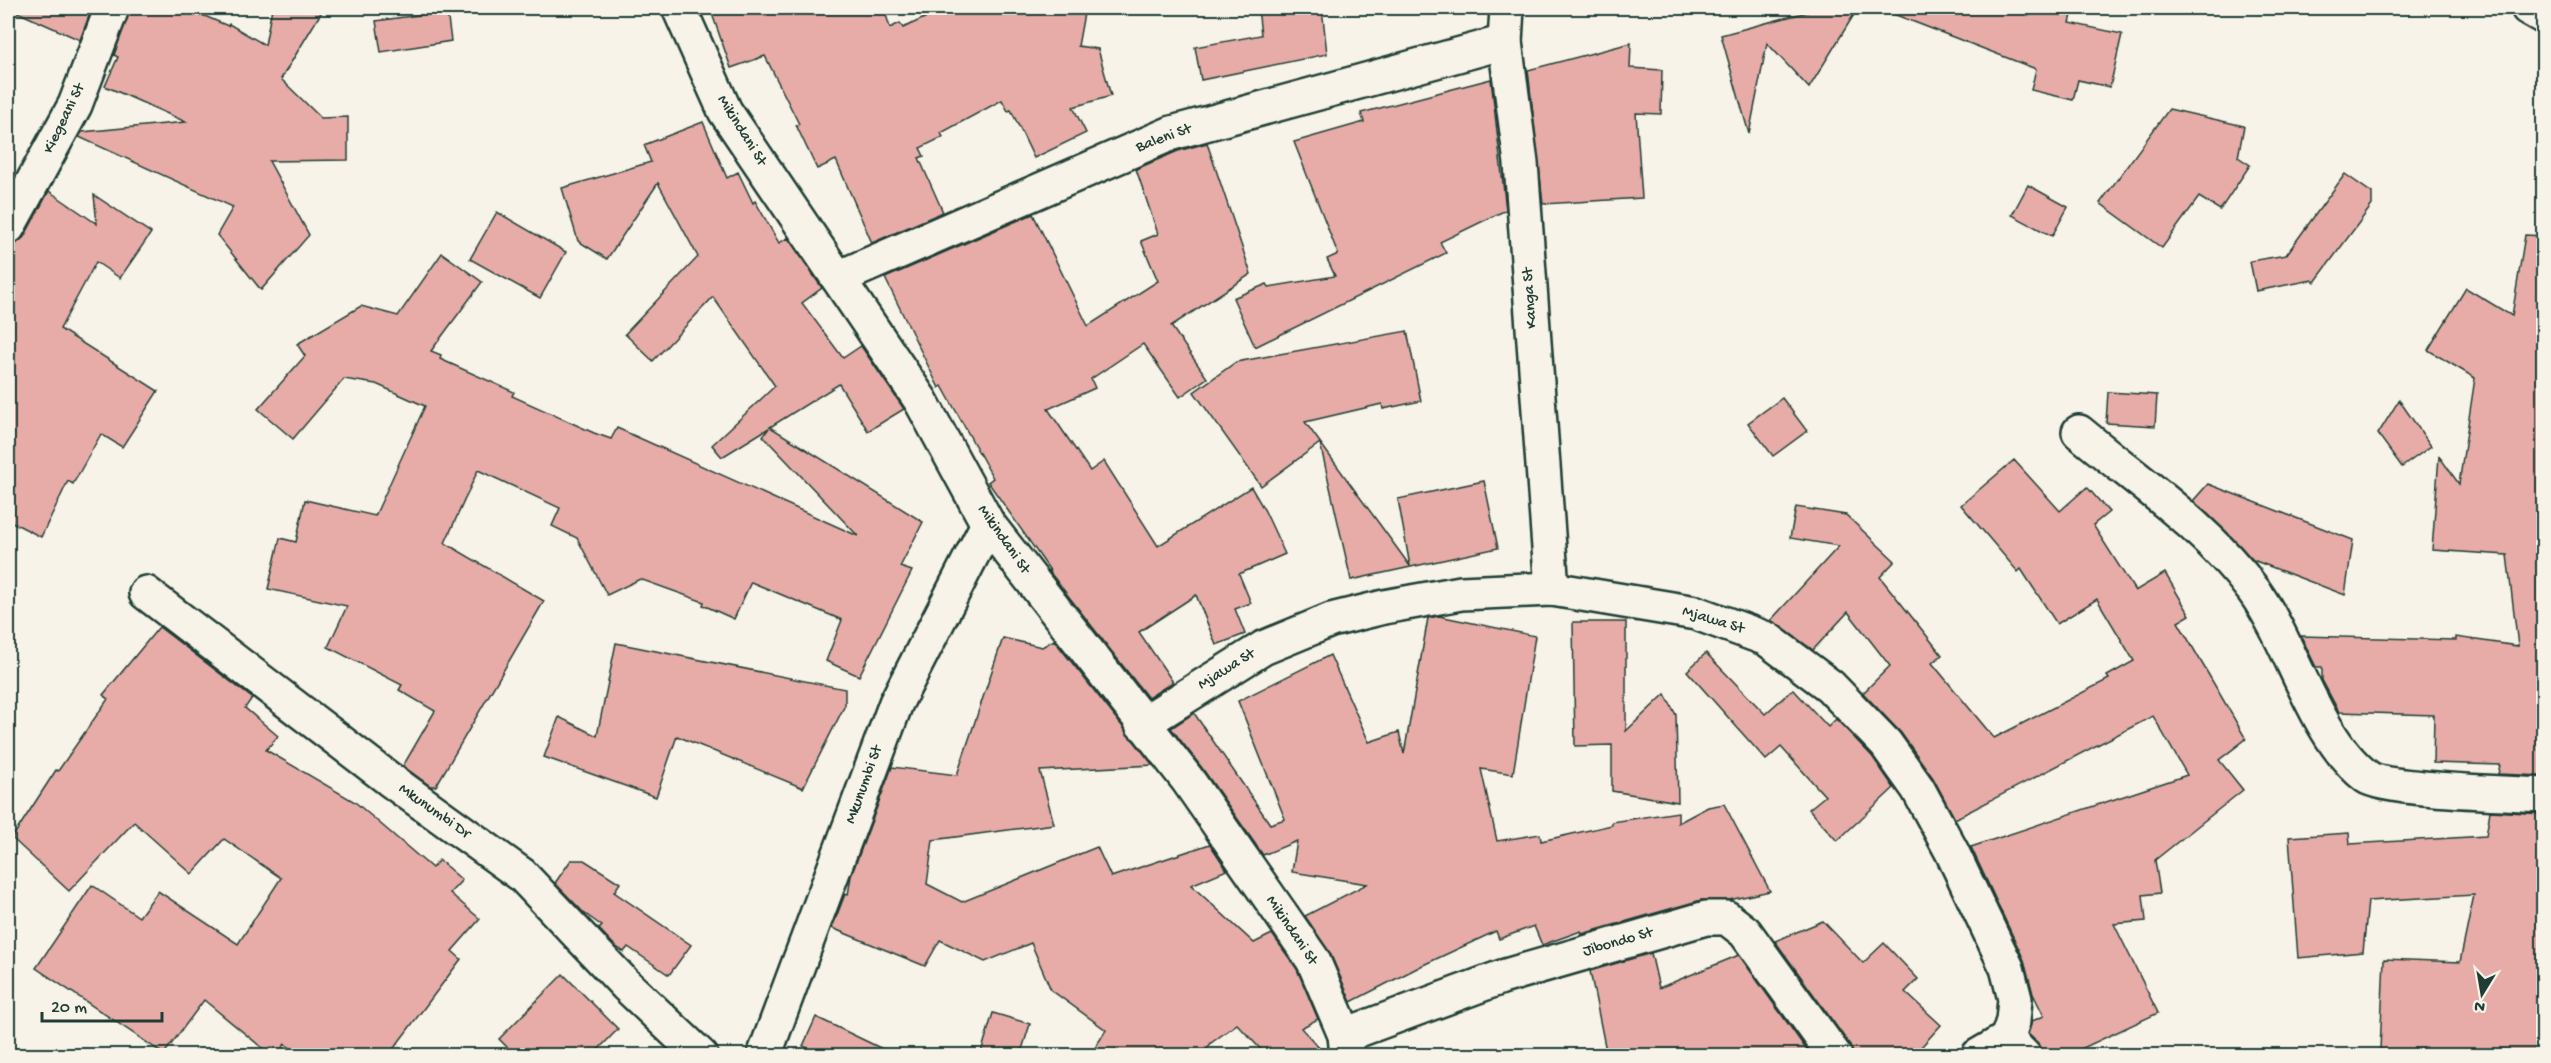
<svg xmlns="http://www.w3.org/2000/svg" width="2551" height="1063" font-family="'Gochi Hand',sans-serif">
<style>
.building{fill:#e7aca7;stroke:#1f3d34;stroke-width:1.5}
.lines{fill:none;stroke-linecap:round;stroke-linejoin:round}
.minor-casing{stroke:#1f3d34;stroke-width:38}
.minor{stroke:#f7f3e8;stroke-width:33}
.labels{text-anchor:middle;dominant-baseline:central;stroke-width:5;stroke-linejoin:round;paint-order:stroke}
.street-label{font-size:16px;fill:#1f3d34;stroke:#f7f3e8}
</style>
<rect width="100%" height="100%" fill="#f7f3e8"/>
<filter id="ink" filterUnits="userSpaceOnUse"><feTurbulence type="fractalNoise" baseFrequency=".0167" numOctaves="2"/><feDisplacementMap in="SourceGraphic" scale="12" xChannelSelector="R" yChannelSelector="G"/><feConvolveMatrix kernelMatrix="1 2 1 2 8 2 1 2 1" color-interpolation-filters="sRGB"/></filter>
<g filter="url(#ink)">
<g class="building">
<polygon points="8,8 92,8 80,40"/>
<polygon points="130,8 186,8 228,26 229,24 265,45 272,8 324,8 281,79 321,118 348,117 348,160 269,161 309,235 261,290 217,235 233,207 79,137 82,132 186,122 105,86 118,57 114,55"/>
<polygon points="710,8 884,8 890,28 900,23 903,28 946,8 1085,8 1078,46 1098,49 1111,96 1073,107 1086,133 1034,158 1011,110 1008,111 1002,100 941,133 943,137 920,148 924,156 919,158 943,212 872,243 836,160 817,169 796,125 799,124 765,56 731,68"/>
<polygon points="1258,8 1322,8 1327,54 1201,80 1195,47 1261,35"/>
<polygon points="1822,8 1858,8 1809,88 1767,43 1749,134 1721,35"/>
<polygon points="1884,8 2042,8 2072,15 2070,23 2122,34 2110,87 2078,80 2073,100 2031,90 2036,69 1883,10"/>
<polygon points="447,11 451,41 381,52 376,21"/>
<polygon points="1631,43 1630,68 1662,70 1661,114 1636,113 1642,198 1543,204 1528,70"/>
<polygon points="1491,79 1506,210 1440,242 1446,253 1255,347 1233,298 1267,284 1269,287 1335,276 1327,259 1338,254 1294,142 1364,122 1361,113"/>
<polygon points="2169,109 2244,126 2238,157 2250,165 2220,210 2199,197 2162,248 2100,203"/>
<polygon points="703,122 727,178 738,172 753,203 755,201 779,243 788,238 822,288 802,303 843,358 861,346 904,409 868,431 839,384 770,427 923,522 900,567 912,571 859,676 826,661 842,620 751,582 734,619 703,605 704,602 640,579 607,595 577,538 552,526 560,508 478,470 445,543 544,601 436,786 430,786 403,766 435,711 399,690 402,685 328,647 347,606 268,589 280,538 296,542 305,500 375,516 425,406 376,384 344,379 293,439 258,409 305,356 297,344 361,306 398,316 442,253 482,282 431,351 441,355 440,359 514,392 512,396 594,433 611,439 617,428 858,536 763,436 769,428 722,457 712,445 775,386 713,297 653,361 625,334 698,257 658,183 607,259 578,241 562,188 651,162 644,145"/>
<polygon points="1207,143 1251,274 1171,326 1207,378 1180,397 1143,344 1091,379 1095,388 1048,409 1090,471 1104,461 1158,546 1251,487 1265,511 1285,554 1239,574 1251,603 1235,609 1245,634 1216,645 1196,595 1139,632 1173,682 1148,698 1048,570 1051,572 988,482 993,478 942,386 939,388 885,278 1033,214 1088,326 1158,281 1141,241 1158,234 1136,169 1178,151"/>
<polygon points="2345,174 2372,193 2372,205 2315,282 2312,280 2256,291 2250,261 2286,255"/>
<polygon points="2028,185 2068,207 2052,236 2012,215"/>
<polygon points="49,191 97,224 94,195 151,233 120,278 96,262 60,329 158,391 122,447 101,434 73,484 68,481 41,537 8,520 8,246 17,243 24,237"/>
<polygon points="497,212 566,252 540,298 470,259"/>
<polygon points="2525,235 2544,236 2544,776 2498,774 2500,765 2433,763 2434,715 2339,712 2322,680 2322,667 2316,667 2301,636 2456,640 2456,637 2518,646 2507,555 2432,550 2439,456 2459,484 2475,378 2428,350 2466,288 2512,316"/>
<polygon points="1407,331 1421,401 1383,409 1382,404 1305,422 1410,566 1398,499 1484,481 1498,548 1351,580 1320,443 1261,486 1194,392 1236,362"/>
<polygon points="2108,392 2157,395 2155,426 2106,423"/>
<polygon points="1782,398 1807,431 1773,456 1748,423"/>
<polygon points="2399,400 2431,446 2402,467 2378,434"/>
<polygon points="2014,460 2060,511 2087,487 2109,512 2093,525 2135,591 2165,573 2190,615 2178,622 2246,739 2219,760 2243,790 2155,860 2160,893 2143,895 2146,921 2114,924 2158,1013 2066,1056 2042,1056 2038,1043 2028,1034 2032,1021 2044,1016 2033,994 2024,960 1971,847 2187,775 2153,716 1955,819 1933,778 1901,733 1863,693 1890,666 1848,612 1813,650 1771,620 1839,546 1790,538 1796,507 1846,515 1895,561 1880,577 1942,655 1932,663 1994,738 2109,679 2107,676 2134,661 2097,599 2057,624 2021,569 2018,572 1961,505"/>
<polygon points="2208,484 2353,540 2345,595 2253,560 2193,501"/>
<polygon points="1439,616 1535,636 1513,774 1481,769 1497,841 1540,834 1541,841 1612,825 1612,822 1678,812 1678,823 1708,807 1724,804 1770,891 1729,900 1701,900 1582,934 1581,931 1542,945 1534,926 1499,939 1496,931 1421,966 1351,1002 1330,953 1305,916 1367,884 1292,872 1297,841 1263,855 1202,768 1171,728 1194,713 1270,824 1285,819 1238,701 1330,655 1369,742 1399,732 1404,754 1428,618"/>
<polygon points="1573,622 1626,622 1626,731 1665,694 1676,715 1678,802 1612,791 1612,745 1575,746"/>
<polygon points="159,627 252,698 245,708 278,736 266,750 355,802 432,868 439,860 462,880 450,893 480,919 452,951 461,959 388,1056 301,1056 285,1044 276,1056 272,1056 204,1000 164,1054 36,968 92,885 139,917 158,891 238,944 281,878 224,839 192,874 134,822 69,891 12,838 56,770 58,771 108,699 103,695"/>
<polygon points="1003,638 1042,647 1054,640 1153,765 1040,771 1054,824 933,840 927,884 962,902 1097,847 1111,877 1210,844 1227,870 1191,885 1254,943 1272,934 1297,969 1318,1019 1301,1028 1327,1056 1267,1056 1237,1024 1211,1043 1202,1056 1090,1056 1106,1030 1051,990 1031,943 985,962 940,940 925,966 832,928 845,894 848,895 851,876 892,767 957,775"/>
<polygon points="616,643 845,689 845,705 803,788 677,736 656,797 544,757 559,717 597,736"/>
<polygon points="1706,653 1765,714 1793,689 1828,727 1836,719 1872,756 1894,788 1837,841 1809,809 1825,796 1781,747 1766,760 1687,671"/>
<polygon points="2490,811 2544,814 2544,1056 2459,1056 2380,1050 2384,959 2460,962 2474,895 2368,901 2363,952 2298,958 2289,837 2349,833 2350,844 2486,836"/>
<polygon points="571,860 584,860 620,883 614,892 691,945 669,975 628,947 624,952 616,947 599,929 602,926 584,913 555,883"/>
<polygon points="1823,921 1863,963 1884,943 1918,979 1905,992 1941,1025 1913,1056 1853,1056 1850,1045 1775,941"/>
<polygon points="1651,953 1659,988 1739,955 1811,1056 1607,1056 1590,971"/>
<polygon points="563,974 618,1029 592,1056 516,1056 499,1039"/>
<polygon points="993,1013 1030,1024 1020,1056 980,1056"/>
<polygon points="816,1017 897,1056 825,1056 803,1046"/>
</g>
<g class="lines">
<defs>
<g id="minor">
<polyline points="679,8 725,111 921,401 988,524 1187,779 1313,960 1345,1035 1347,1056"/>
<polyline points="1507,8 1505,42 1521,163 1552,589"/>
<polyline points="2528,8 2544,17"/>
<polyline points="8,227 75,105 112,8"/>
<polyline points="838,278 1172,133 1505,42"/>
<path d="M2079,432C2139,482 2208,528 2254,591C2293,645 2315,738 2367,777C2385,790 2514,793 2544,795"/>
<polyline points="146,593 389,779 522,875 626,985 701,1056"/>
<polyline points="1142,724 1263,648 1331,620 1384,607 1461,593 1552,589 1696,613 1767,639 1830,686 1886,744 1918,789 1952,852 2007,968 2015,999 2013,1021 2007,1039 2024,1056"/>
<polyline points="1345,1035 1502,977 1706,918 1727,918 1745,932 1835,1056"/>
<polyline points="764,1056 896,703 988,524"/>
<polyline points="1978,1056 2007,1039"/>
</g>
</defs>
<use href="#minor" class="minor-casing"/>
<use href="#minor" class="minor"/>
</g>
</g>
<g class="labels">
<g class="street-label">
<text transform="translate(65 119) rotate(-64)">Kiegeani St</text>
<text transform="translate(741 131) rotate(58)">Mikindani St</text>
<text transform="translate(1164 139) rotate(-20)">Baleni St</text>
<text transform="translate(1531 298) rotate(-94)">Kanga St</text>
<text transform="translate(1003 540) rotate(55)">Mikindani St</text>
<text transform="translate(1713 621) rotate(17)">Mjawa St</text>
<text transform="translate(1227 670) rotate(-32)">Mjawa St</text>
<text transform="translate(865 785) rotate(-70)">Mkunumbi St</text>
<text transform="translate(434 812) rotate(35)">Mkunumbi Dr</text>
<text transform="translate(1291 931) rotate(56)">Mikindani St</text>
<text transform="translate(1618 943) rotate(-16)">Jibondo St</text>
</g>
</g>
<rect width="2551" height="1063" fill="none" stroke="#f7f3e8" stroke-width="30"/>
<rect x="15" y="15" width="2521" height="1033" fill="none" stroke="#1f3d34" stroke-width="2" filter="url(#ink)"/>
<g transform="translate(2482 994) rotate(191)" stroke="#f7f3e8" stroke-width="4.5" paint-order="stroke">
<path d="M0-4.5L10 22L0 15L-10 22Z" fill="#1f3d34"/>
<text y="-9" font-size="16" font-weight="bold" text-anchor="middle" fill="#1f3d34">N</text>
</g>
<path d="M42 1012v9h120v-9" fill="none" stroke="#1f3d34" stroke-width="3"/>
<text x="51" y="1012" font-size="18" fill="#1f3d34" stroke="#f7f3e8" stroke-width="4.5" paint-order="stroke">20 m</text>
</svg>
